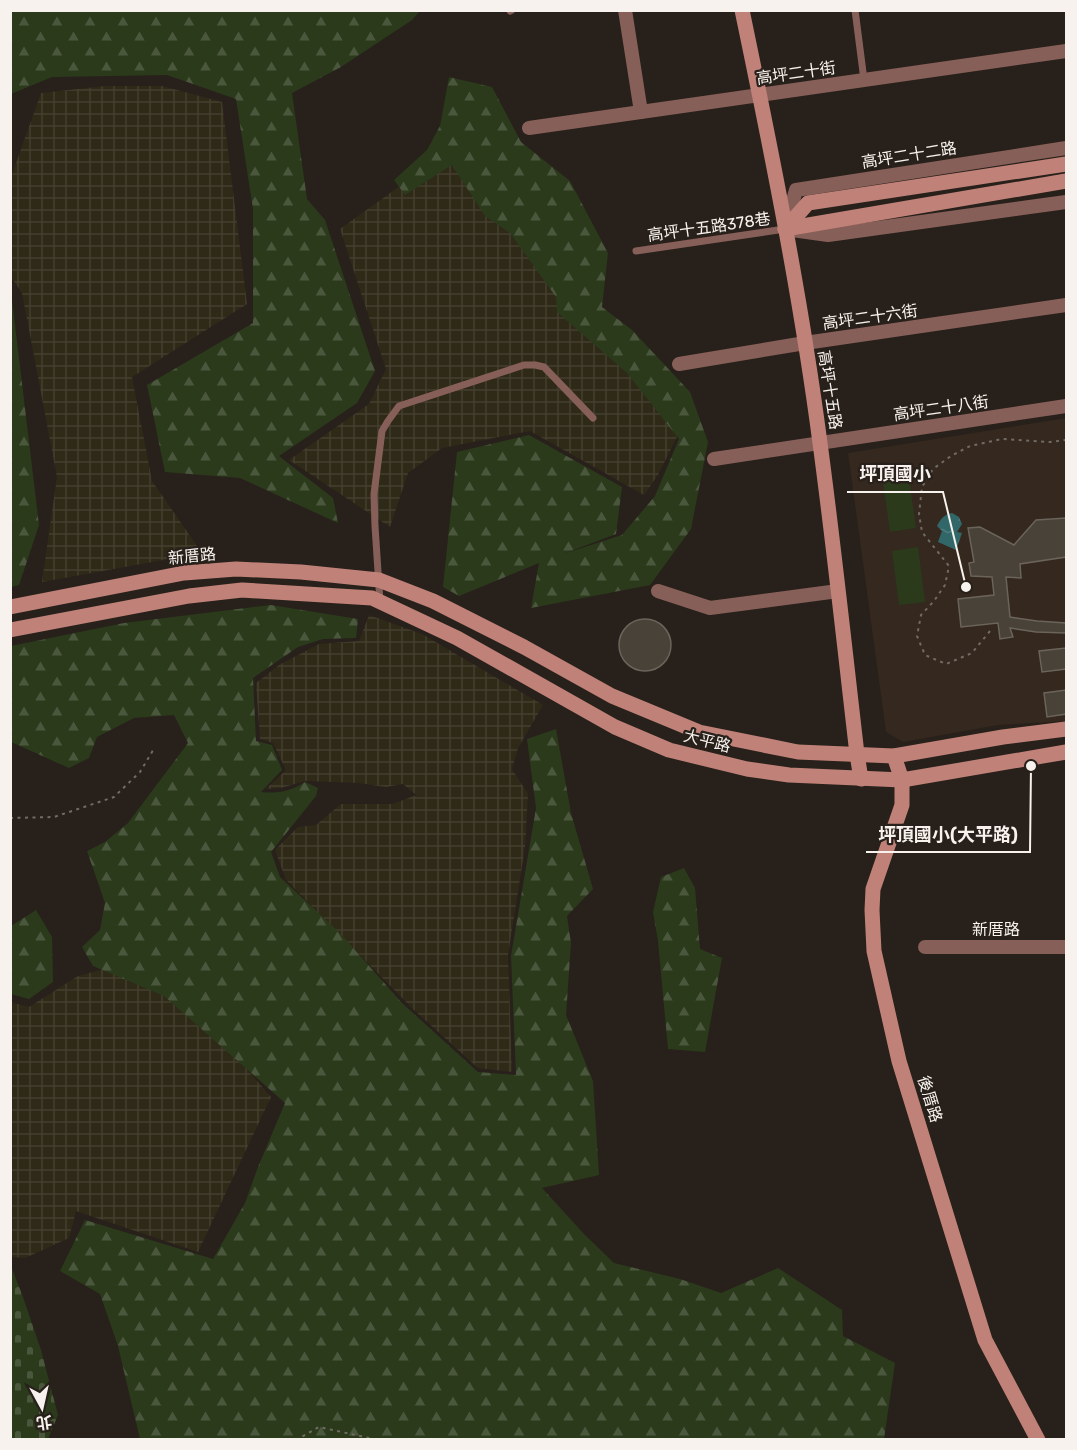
<svg xmlns="http://www.w3.org/2000/svg" width="1077" height="1450" font-family="Rubik,'Noto Sans TC',sans-serif">
<style>
.industrial{fill:url(#industrial-grid)}
.built{fill:#35281e}
.forest{fill:url(#forest-firs)}
.cemetery{fill:url(#cemetery-stones)}
.green{fill:#2a3a1b}
.water{fill:url(#water-ripples)}
.building{fill:#484239;stroke:#6a645b;stroke-width:1.5}
.lines{fill:none;stroke-linecap:round;stroke-linejoin:round}
.path{stroke:#726b65;stroke-width:2;stroke-dasharray:3 4.5;stroke-linecap:butt}
.lane{stroke:#875f59;stroke-width:7}
.street{stroke:#875f59;stroke-width:14}
.secondary{stroke:#c08278;stroke-width:15}
.labels{text-anchor:middle;dominant-baseline:central;stroke-width:4.5;stroke-linejoin:round;paint-order:stroke}
.street-label{font-size:16px;fill:#f7f2ed;stroke:#28201a}
.leader{fill:none;stroke:#f7f2ed;stroke-width:2}
.callout-dot{fill:#f7f2ed;stroke:#28201a;stroke-width:2}
.callout-label{font-size:18px;text-anchor:middle;font-weight:bold;fill:#f7f2ed;stroke:#28201a;stroke-width:4.5;stroke-linejoin:round;paint-order:stroke}
</style>
<defs>
<pattern id="industrial-grid" width="8" height="8" patternUnits="userSpaceOnUse" patternTransform="scale(1.5)"><rect width="8" height="8" fill="#2f2918"/><path d="M0 4h8M4 0v8" fill="none" stroke="#443e2f"/></pattern>
<pattern id="forest-firs" width="22" height="20" patternUnits="userSpaceOnUse" patternTransform="scale(1.5)"><rect width="22" height="20" fill="#2a3a1b"/><path d="M5 1l3.5 6h-7zM16 11l3.5 6h-7z" fill="#4a573c"/></pattern>
<pattern id="cemetery-stones" width="16" height="16" patternUnits="userSpaceOnUse" patternTransform="scale(1.5)"><rect width="16" height="16" fill="#2a3a1b"/><path d="M2 7V4a2 2 0 0 1 4 0v3zM10 15v-3a2 2 0 0 1 4 0v3z" fill="#4a573c"/></pattern>
<pattern id="water-ripples" width="26" height="14" patternUnits="userSpaceOnUse" patternTransform="scale(1.5)"><rect width="26" height="14" fill="#316769"/><path d="M2 4q2-2 4 0t4 0M15 11q2-2 4 0t4 0" fill="none" stroke="#507d7f"/></pattern>
</defs>
<rect width="100%" height="100%" fill="#28201a"/>
<g class="industrial">
<polygon points="105,86 162,86 222,102 247,304 132,377 152,481 202,553 42,582 57,477 22,293 11,277 11,177 41,93"/>
<polygon points="454,147 578,311 586,338 617,356 679,433 658,475 644,495 530,431 442,448 408,473 390,527 289,460 369,404 386,369 340,229"/>
<polygon points="369,615 422,634 543,705 518,748 512,769 528,794 525,847 508,955 512,1072 478,1068 414,1010 286,880 275,850 298,827 316,825 341,804 393,804 416,795 403,784 386,787 358,783 305,781 281,788 266,789 286,770 273,743 260,739 256,683 279,665 319,644 359,641"/>
<polygon points="155,955 215,1033 271,1097 198,1252 76,1211 69,1238 25,1258 11,1257 10,1002 29,1007 78,976"/>
</g>
<polygon class="built" points="1066,418 1066,721 998,725 903,742 886,732 848,453"/>
<g class="forest">
<polygon points="11,10 420,11 412,20 341,67 292,93 307,199 325,220 375,371 357,403 279,456 333,498 338,523 240,478 165,472 147,385 253,323 253,209 236,99 167,75 52,77 11,94"/>
<polygon points="449,77 492,87 521,142 570,181 608,253 602,307 632,330 690,392 708,442 691,529 650,585 531,608 539,563 459,596 443,587 457,452 529,435 622,487 616,534 563,554 622,535 655,496 679,439 627,373 557,312 556,297 510,233 485,216 452,165 405,195 394,180 427,150 440,126"/>
<polygon points="11,297 12,300 39,525 19,585 11,587"/>
<path d="M271,605L358,619L356,638L323,639L298,647L253,678L256,741L272,745L282,770L261,792C276,794 292,791 305,782L318,788L316,796L271,852L280,877L339,932L402,1003L478,1072L516,1075L511,956L536,808L527,739L556,729L571,813L593,889L567,916L571,943L566,1015L593,1081L599,1175L542,1188L584,1234L614,1263L680,1279L721,1293L778,1268L842,1310L843,1336L895,1363L884,1439H140L118,1346L100,1294L60,1271L85,1220L213,1259L245,1203L258,1167L285,1103L164,996L93,966L82,947L100,930L105,903L87,851L105,842L128,823L188,743L174,715L134,718L97,737L89,758L69,768L11,742V646L124,623Z"/>
<polygon points="684,868 695,888 700,949 722,958 705,1052 668,1049 658,941 653,912 661,877"/>
<polygon points="36,910 52,937 53,982 29,999 11,994 11,926"/>
</g>
<polygon class="cemetery" points="11,1266 23,1297 41,1350 58,1415 48,1439 11,1439"/>
<g class="green">
<polygon points="909,478 916,528 890,532 883,482"/>
<polygon points="918,547 925,602 899,605 892,551"/>
</g>
<path class="water" d="M952,513L959,517L962,524L957,532L962,533L956,550L938,542L942,531L937,526C941,518 944,515 952,513Z"/>
<g class="building">
<polygon points="1066,518 1066,557 1020,564 1021,578 1006,577 1010,617 1037,621 1066,623 1066,633 1036,632 1010,628 1013,637 1000,639 998,623 961,627 958,599 994,595 992,577 971,576 969,563 974,562 968,528 980,527 1014,545 1036,520"/>
<circle cx="645" cy="645" r="26"/>
<polygon points="1066,648 1066,669 1042,672 1039,651"/>
<polygon points="1066,690 1066,714 1047,717 1044,693"/>
</g>
<g class="lines">
<g class="path">
<polyline points="990,631 972,653 946,664 925,655 917,636 921,615 934,601 945,585 949,566 922,532 919,514 922,487 933,469 951,456 970,446 1002,439 1050,442 1066,440"/>
<polyline points="10,818 54,817 114,797 140,772 155,747"/>
<polyline points="296,1440 319,1427 378,1440"/>
</g>
<g class="lane">
<polyline points="855,10 864,80"/>
<polyline points="510,11 512,10"/>
<polyline points="636,251 785,229"/>
<polyline points="380,602 375,526 374,494 382,431 388,421 399,406 524,365 535,365 544,367 593,418"/>
</g>
<g class="street">
<polyline points="625,10 641,112"/>
<polyline points="529,128 1066,51"/>
<polyline points="1066,148 796,190 785,229 828,235 1066,202"/>
<polyline points="679,364 805,343 1066,305"/>
<polyline points="714,459 1066,406"/>
<polyline points="658,591 710,608 838,591"/>
<polyline points="925,947 1066,947"/>
</g>
<g class="secondary">
<path d="M742,10C772,154 801,298 820,443C834,547 845,651 857,754L861,779"/>
<polyline points="785,229 808,203 1066,164"/>
<polyline points="785,229 1066,181"/>
<polyline points="10,607 184,573 236,569 301,572 379,580 433,601 524,647 612,696 699,732 798,752 894,756 1003,737 1066,729"/>
<polyline points="10,630 189,596 242,590 372,598 457,638 615,727 669,750 747,769 789,775 902,780 1066,752"/>
<polyline points="894,756 902,780 902,805 873,889 872,910 874,951 899,1061 985,1340 1038,1440"/>
</g>
</g>
<g class="labels">
<g class="street-label">
<text transform="translate(796 73) rotate(-8)">高坪二十街</text>
<text transform="translate(909 155) rotate(-9)">高坪二十二路</text>
<text transform="translate(709 227) rotate(-8)">高坪十五路378巷</text>
<text transform="translate(870 317) rotate(-8)">高坪二十六街</text>
<text transform="translate(830 390) rotate(81)">高坪十五路</text>
<text transform="translate(941 408) rotate(-8)">高坪二十八街</text>
<text transform="translate(192 556) rotate(-6)">新厝路</text>
<text transform="translate(707 741) rotate(14)">大平路</text>
<text x="996" y="929">新厝路</text>
<text transform="translate(930 1099) rotate(73)">後厝路</text>
</g>
</g>
<path class="leader" d="M966 587L943 492H847M1031 766L1030 852H866"/>
<g class="callout-dot">
<circle cx="966" cy="587" r="6"/>
<circle cx="1031" cy="766" r="6"/>
</g>
<g class="callout-label">
<text x="895" y="480">坪頂國小</text>
<text x="948" y="841">坪頂國小(大平路)</text>
</g>
<rect width="1077" height="1450" fill="none" stroke="#f7f2ed" stroke-width="24"/>
<g transform="translate(42 1408) rotate(172)" stroke="#28201a" stroke-width="4.5" paint-order="stroke">
<path d="M0-4.5L10 22L0 15L-10 22Z" fill="#f7f2ed"/>
<text y="-9" font-size="16" font-weight="bold" text-anchor="middle" fill="#f7f2ed">北</text>
</g>
</svg>
